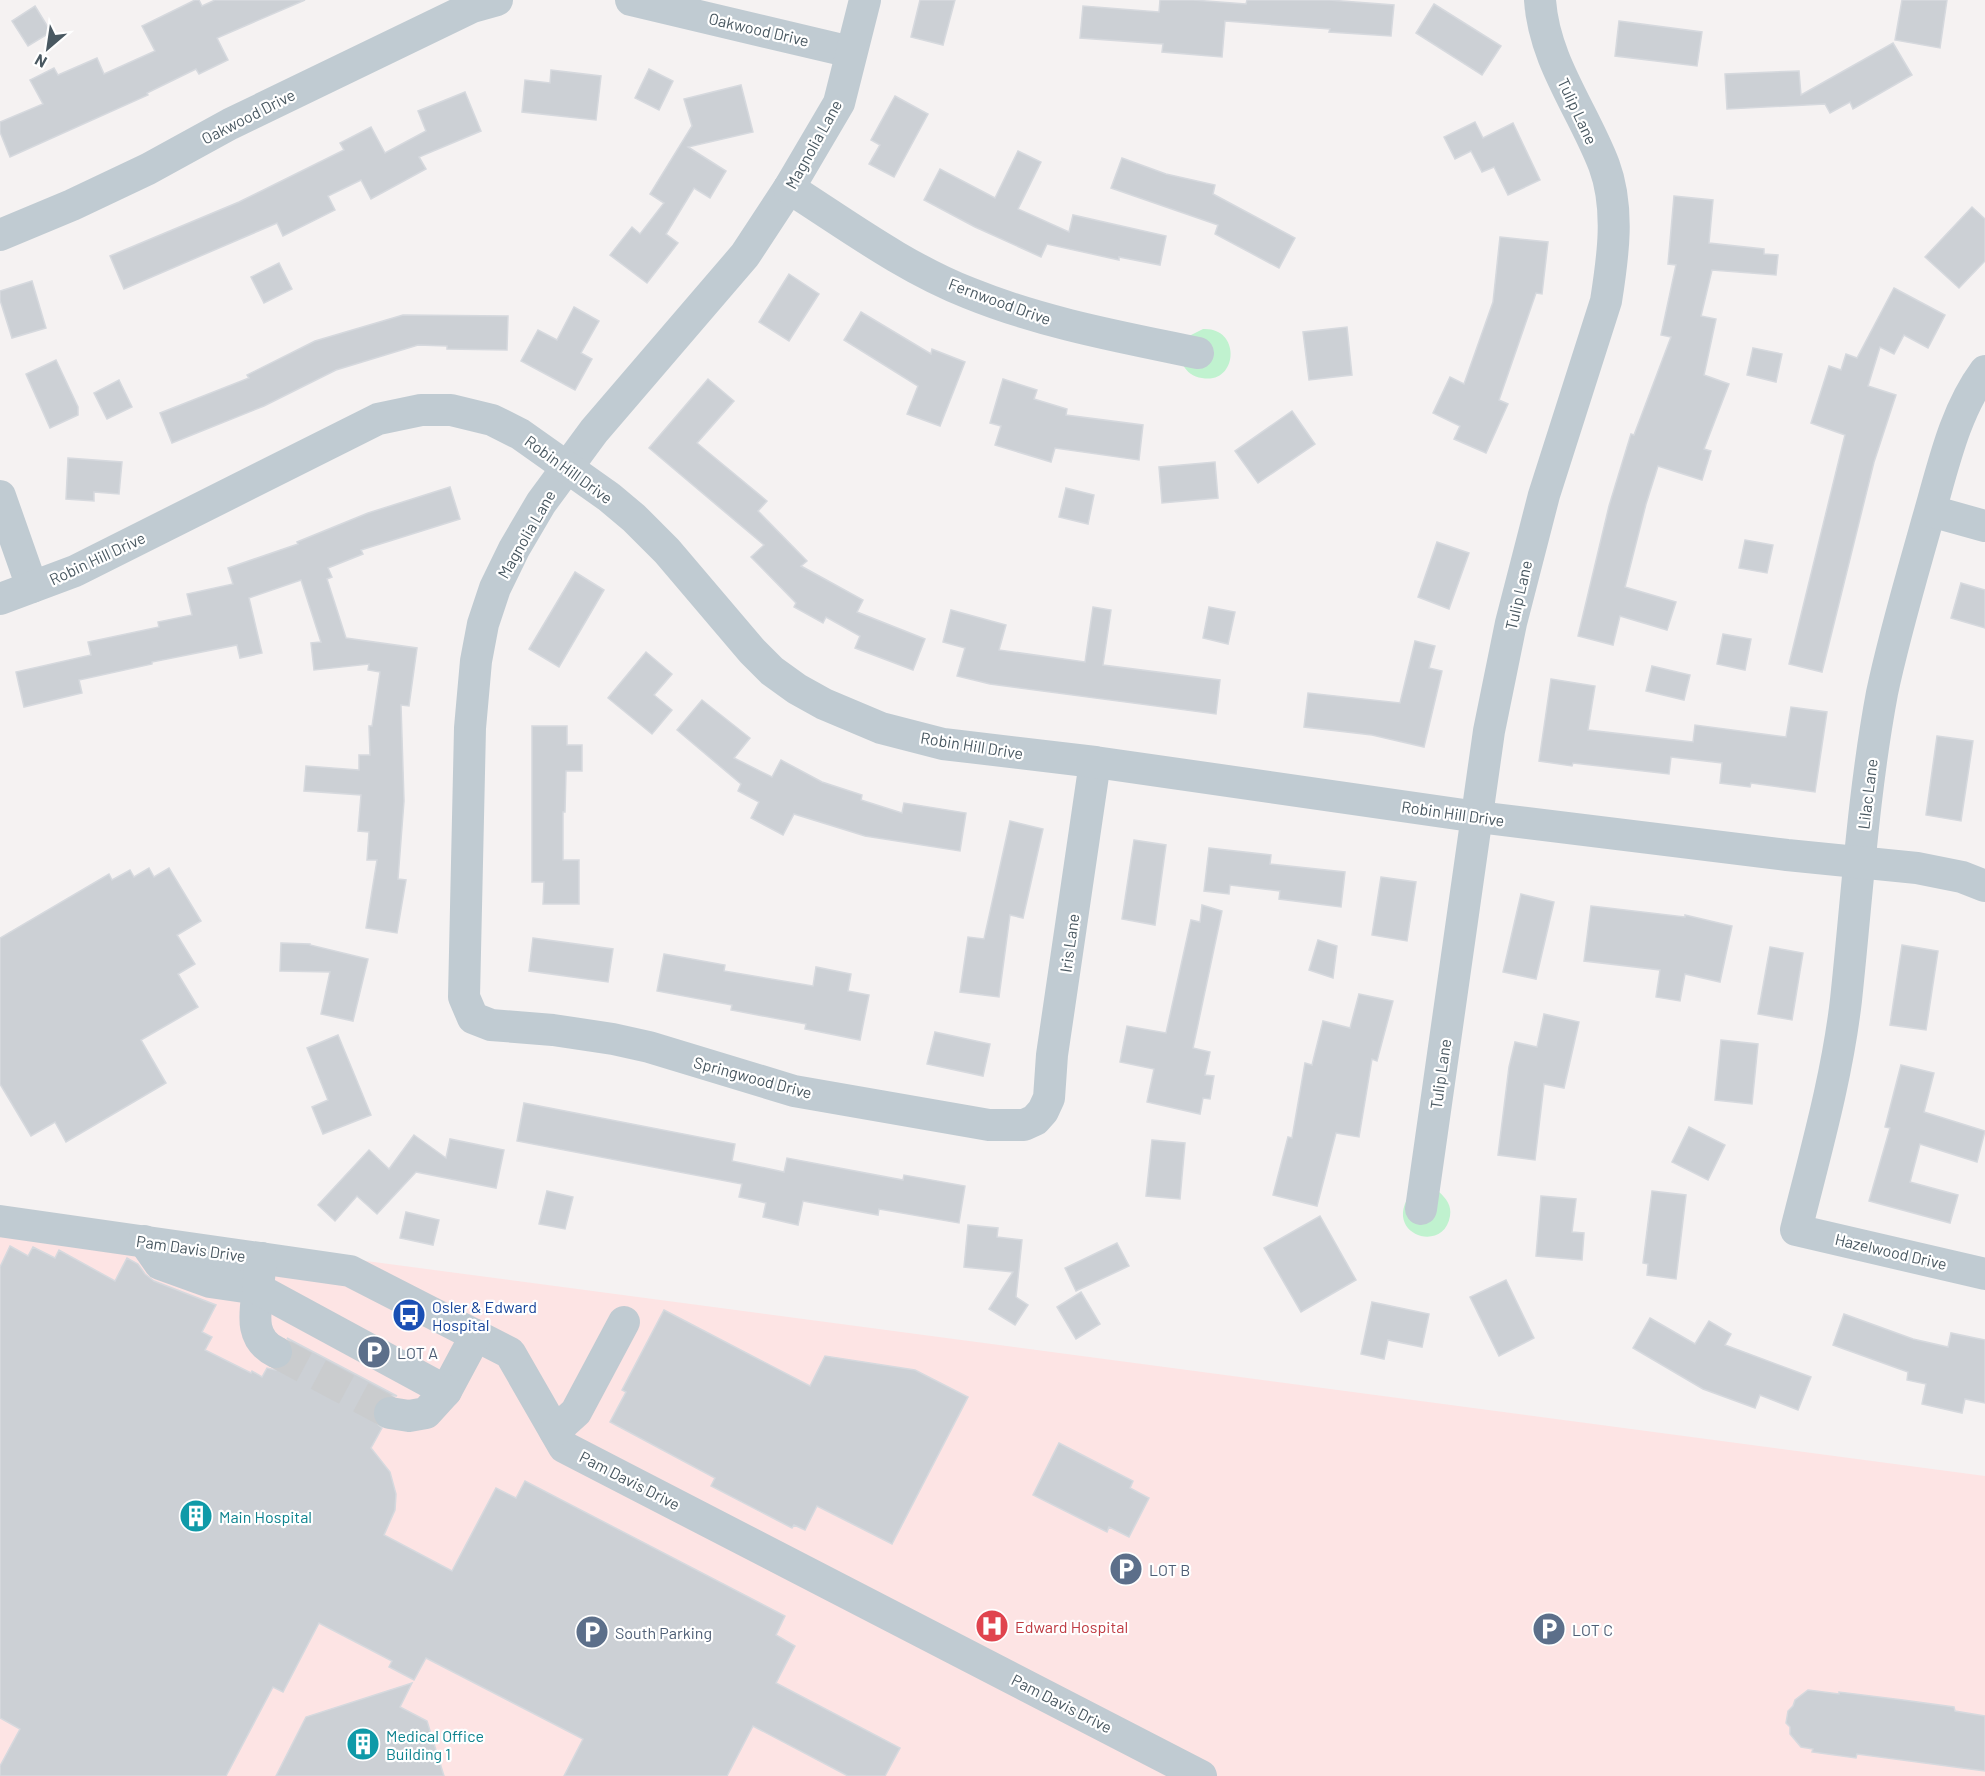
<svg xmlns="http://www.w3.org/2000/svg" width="1985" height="1776" font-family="Barlow,sans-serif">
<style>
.medical{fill:#fde4e4}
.green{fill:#c0f2cf}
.building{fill:#ccd0d5;stroke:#d6d9de;stroke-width:1.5}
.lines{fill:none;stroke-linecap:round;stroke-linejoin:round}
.minor-tunnel{stroke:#caccce;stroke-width:32;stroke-dasharray:32 16;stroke-linecap:butt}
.minor{stroke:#c0cbd2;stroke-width:32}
.labels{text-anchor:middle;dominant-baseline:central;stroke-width:4.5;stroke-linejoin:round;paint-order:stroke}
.street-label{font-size:16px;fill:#495861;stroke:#fff}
.transit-label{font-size:16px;fill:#164399;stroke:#fff;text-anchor:start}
.service-label{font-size:16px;fill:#4e5e75;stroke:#fff;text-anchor:start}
.culture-label{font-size:16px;fill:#0d838f;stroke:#fff;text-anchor:start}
.health-label{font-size:16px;fill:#be3a42;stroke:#fff;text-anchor:start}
</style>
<rect width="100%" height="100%" fill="#f5f2f2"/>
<polygon class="medical" points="0,1215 261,1247 1985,1476 1985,1776 0,1776"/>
<g class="green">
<path d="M1203,329C1242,327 1238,385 1202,378C1193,377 1187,372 1183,365L1189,336Z"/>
<path d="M1439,1192C1446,1198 1452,1206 1450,1216C1444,1254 1384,1235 1409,1196Z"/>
</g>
<g class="building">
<polygon points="195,0 199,0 202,6 215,0 305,0 217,38 228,60 199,74 196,69 147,93 148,95 10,157 0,132 0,122 43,104 30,80 54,68 58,75 97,58 104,74 155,51 142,26"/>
<polygon points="920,0 955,0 943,45 911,37"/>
<polygon points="1160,0 1193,0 1246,4 1247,0 1329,0 1394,5 1391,36 1329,32 1330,29 1225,21 1222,57 1162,52 1163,44 1080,38 1083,6 1159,12"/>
<polygon points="1902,0 1947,0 1940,48 1895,40"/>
<polygon points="1434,4 1501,46 1482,75 1416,33"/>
<polygon points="35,6 51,32 28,46 12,21"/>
<polygon points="1619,21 1702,32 1697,66 1615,56"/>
<polygon points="1893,43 1912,75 1853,109 1850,102 1830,113 1825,104 1727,109 1725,74 1799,71 1801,95"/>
<polygon points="649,69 673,81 659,110 635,98"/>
<polygon points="551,70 601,76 596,120 522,112 525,80 550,83"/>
<polygon points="741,85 753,132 688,147 726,171 710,198 694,188 666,234 678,243 647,283 610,255 632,227 640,234 664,203 650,194 692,126 684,99"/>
<polygon points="465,92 481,131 419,157 426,169 371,199 361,180 328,196 335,210 283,236 277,223 124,289 110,256 239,202 344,150 340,143 371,127 385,153 426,131 418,111"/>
<polygon points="895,96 928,114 894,177 869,164 880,145 871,140"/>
<polygon points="1475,122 1483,138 1513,123 1540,180 1508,195 1494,167 1482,172 1471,151 1455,159 1444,137"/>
<polygon points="1018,151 1041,162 1018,209 1069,232 1073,215 1166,236 1160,265 1119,257 1119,260 1047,244 1041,257 975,227 924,200 940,169 995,198"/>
<polygon points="1122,158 1166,174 1215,185 1213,194 1295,238 1279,268 1215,234 1218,225 1111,188"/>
<polygon points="1674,196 1713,200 1709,243 1764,249 1764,254 1778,255 1776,275 1712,270 1701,316 1716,319 1704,375 1729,384 1704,449 1711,451 1702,480 1658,466 1646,504 1625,587 1676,602 1667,630 1620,616 1613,645 1578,636 1609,506 1631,434 1634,435 1671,337 1661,335 1676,265 1668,264"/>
<polygon points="1972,207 1985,219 1985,261 1959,288 1925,257"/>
<polygon points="1500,237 1548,242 1542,294 1536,293 1499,400 1508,404 1486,453 1454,439 1460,426 1433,413 1450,377 1464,384 1493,302"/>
<polygon points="279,263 292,289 264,303 251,277"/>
<polygon points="789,274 819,294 789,341 759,322"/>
<polygon points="32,281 46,328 12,338 0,300 0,291"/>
<polygon points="1894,288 1945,315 1928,348 1904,335 1894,354 1880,347 1868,386 1896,395 1874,462 1822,672 1789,664 1845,435 1811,423 1829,366 1841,370 1846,354 1857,358"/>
<polygon points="574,307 599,321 581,353 592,359 575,390 521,361 538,330 557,340"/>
<polygon points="861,312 931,354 932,349 965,362 940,426 907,414 918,386 844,340"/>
<polygon points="403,315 508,316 507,350 447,349 447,346 418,345 336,370 264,406 172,443 160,413 249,378 247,375 315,341"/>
<polygon points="1347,327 1352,375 1309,380 1303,332"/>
<polygon points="1753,348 1782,354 1776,382 1747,375"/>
<polygon points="56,360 78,407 78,415 50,428 26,374"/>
<polygon points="708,379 734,401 697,443 767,501 758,511 807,561 801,566 863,600 857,612 925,639 913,670 855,648 860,636 826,617 823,623 794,607 796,603 751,557 764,545 649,448"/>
<polygon points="1003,379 1037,390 1034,399 1067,409 1066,415 1143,425 1139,460 1055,448 1051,462 995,445 1001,426 990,423"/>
<polygon points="119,380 132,407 107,419 94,393"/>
<polygon points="1292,411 1315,444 1258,483 1235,451"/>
<polygon points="68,458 122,462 119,494 94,492 94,501 66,499"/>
<polygon points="1215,462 1218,498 1162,503 1159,467"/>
<polygon points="450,487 460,519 361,550 363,554 328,568 332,577 327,579 346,638 417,648 409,706 401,705 404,801 398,879 406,880 397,933 366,928 377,860 367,860 369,832 358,831 361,795 304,791 306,766 359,770 359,755 370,755 369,726 372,726 380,672 368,670 369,664 314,670 311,643 321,642 301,580 249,598 262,653 240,658 237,645 152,662 152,664 79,680 82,693 24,707 16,672 91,655 88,642 159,627 158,622 192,615 187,594 233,584 228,568 298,544 297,542 368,513"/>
<polygon points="1066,488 1094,495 1088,524 1059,517"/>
<polygon points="1745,540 1773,545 1767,573 1739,568"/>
<polygon points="1437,542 1469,553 1449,609 1418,597"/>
<polygon points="575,572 604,590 559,667 529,649"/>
<polygon points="1961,583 1985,590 1985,628 1951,618"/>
<polygon points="1093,607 1111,610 1103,665 1220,680 1216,714 990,684 957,676 965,648 943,642 951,610 1006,625 999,650 1085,662"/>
<polygon points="1209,607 1235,612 1228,644 1203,638"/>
<polygon points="1723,634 1751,639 1745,670 1717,664"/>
<polygon points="1415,641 1435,646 1429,668 1442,671 1424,747 1372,735 1304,727 1308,693 1400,703"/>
<polygon points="646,652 672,674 654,695 672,710 652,734 608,698"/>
<polygon points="1652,666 1690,675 1684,700 1646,691"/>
<polygon points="1551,679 1595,686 1588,730 1693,742 1695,725 1786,737 1791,707 1827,712 1815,792 1751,783 1750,787 1720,783 1722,763 1671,757 1669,774 1573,763 1572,766 1539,761"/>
<polygon points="702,700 750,738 734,758 772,777 781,760 822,782 862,795 861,800 902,813 904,803 966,813 960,851 865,836 794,814 783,835 751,818 759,802 738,791 741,784 677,730"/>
<polygon points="532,726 567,726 567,745 582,745 582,771 566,771 565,812 563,812 563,860 579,860 579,904 543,904 544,882 532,882"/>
<polygon points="1937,736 1973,741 1961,821 1926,815"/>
<polygon points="1010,821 1043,829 1023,918 1010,915 999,997 960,992 968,937 984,939"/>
<polygon points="1134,840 1166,845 1155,925 1122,919"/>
<polygon points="1209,848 1271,855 1270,864 1345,872 1341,907 1279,899 1280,891 1230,885 1229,894 1204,891"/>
<polygon points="149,868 154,877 169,868 201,921 177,935 195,964 178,974 198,1007 141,1040 166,1083 66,1142 55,1122 31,1136 0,1084 0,938 109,874 112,880 130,870 134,877"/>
<polygon points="1381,877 1416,882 1407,941 1372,935"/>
<polygon points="1521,894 1554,902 1536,979 1503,972"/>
<polygon points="1202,905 1222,911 1193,1048 1210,1052 1205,1075 1214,1076 1210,1099 1203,1098 1200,1114 1147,1102 1154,1069 1120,1062 1127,1026 1166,1033 1191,920 1200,922"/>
<polygon points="1591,906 1685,917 1685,915 1732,926 1720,982 1685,974 1680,1001 1656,997 1660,970 1584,961"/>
<polygon points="533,938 613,949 608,982 529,971"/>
<polygon points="1318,940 1337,946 1333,978 1309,970"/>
<polygon points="281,943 310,944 310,945 368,959 353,1021 321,1014 330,972 280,971"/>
<polygon points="1902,945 1938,951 1926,1030 1890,1025"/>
<polygon points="1770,947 1803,953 1792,1020 1758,1014"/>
<polygon points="664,954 725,965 724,971 813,986 816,967 851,974 848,991 869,995 860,1040 805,1029 806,1024 731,1010 732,1005 657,991"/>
<polygon points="1359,994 1393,1001 1377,1061 1372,1059 1359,1137 1336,1133 1317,1206 1273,1195 1288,1137 1292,1138 1305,1063 1312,1065 1323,1021 1350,1028"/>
<polygon points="1544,1014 1579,1022 1564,1088 1544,1084 1535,1160 1498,1155 1509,1067 1515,1042 1537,1047"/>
<polygon points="935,1032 990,1044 983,1076 927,1064"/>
<polygon points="338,1035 371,1115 323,1134 312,1107 328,1100 307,1048"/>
<polygon points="1721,1040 1758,1044 1752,1104 1715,1100"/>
<polygon points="1901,1065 1934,1073 1924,1112 1985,1131 1977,1162 1920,1144 1910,1182 1958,1195 1950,1223 1869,1201 1890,1128 1885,1127"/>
<polygon points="524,1103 735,1144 732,1161 784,1172 787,1158 903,1180 904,1175 965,1186 959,1223 879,1209 878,1215 803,1201 798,1225 763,1217 766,1203 739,1197 742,1184 517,1141"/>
<polygon points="1689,1127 1725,1145 1708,1180 1672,1162"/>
<polygon points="414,1135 446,1158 450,1139 504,1150 496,1188 416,1172 377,1214 357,1196 335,1221 318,1205 369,1150 389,1169"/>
<polygon points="1152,1140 1185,1143 1180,1199 1146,1196"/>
<polygon points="547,1191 573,1197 565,1229 539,1224"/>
<polygon points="1652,1191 1686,1195 1676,1279 1647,1275 1648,1264 1643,1263"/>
<polygon points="1541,1196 1576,1199 1572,1232 1584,1233 1582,1260 1536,1256"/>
<polygon points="406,1212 439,1220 433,1245 400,1238"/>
<polygon points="1320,1216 1356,1280 1301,1312 1264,1248"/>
<polygon points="968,1225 998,1228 997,1237 1022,1240 1016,1297 1028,1305 1015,1325 989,1309 1013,1272 964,1267"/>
<polygon points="1117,1243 1129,1266 1076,1291 1065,1268"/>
<polygon points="10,1246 28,1256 33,1247 55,1258 59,1250 115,1281 127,1258 138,1264 145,1274 154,1281 216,1305 202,1332 212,1337 205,1350 251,1373 252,1371 262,1377 267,1368 276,1370 284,1368 291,1362 294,1352 292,1344 287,1338 397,1396 383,1396 376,1402 372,1411 373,1420 382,1428 371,1448 390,1472 396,1494 395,1510 384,1535 452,1571 496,1488 516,1498 525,1481 785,1616 776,1635 795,1646 776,1683 900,1748 885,1776 848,1776 753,1726 727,1776 564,1776 583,1739 426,1658 414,1680 389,1667 392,1661 319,1623 283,1692 273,1687 226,1776 0,1776 0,1766 20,1729 0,1718 0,1267"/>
<polygon points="1506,1280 1534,1338 1499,1356 1470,1297"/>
<polygon points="1081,1292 1100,1324 1076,1339 1057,1307"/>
<polygon points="1372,1302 1429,1314 1422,1347 1388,1340 1384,1359 1361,1354"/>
<polygon points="664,1310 810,1386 825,1356 915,1370 968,1397 892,1544 817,1506 805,1530 794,1525 792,1528 711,1486 715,1478 610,1422 626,1392 622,1390"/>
<polygon points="1844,1314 1913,1339 1948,1347 1951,1333 1985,1340 1985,1403 1965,1399 1962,1413 1922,1404 1926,1384 1907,1380 1908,1372 1833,1345"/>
<polygon points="1650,1318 1695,1344 1709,1321 1731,1334 1725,1345 1811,1377 1798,1410 1760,1395 1755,1408 1703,1389 1633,1348"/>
<polygon points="1059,1443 1133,1481 1130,1488 1149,1498 1129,1537 1109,1527 1107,1532 1033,1495"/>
<polygon points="412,1683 400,1707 427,1721 444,1776 276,1776 306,1717"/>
<polygon points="1808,1690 1839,1694 1839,1692 1903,1700 1954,1707 1955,1711 1985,1716 1985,1771 1857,1754 1856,1758 1812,1752 1813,1749 1801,1747 1790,1734 1790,1727 1786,1723 1788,1711 1793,1706 1795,1700"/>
</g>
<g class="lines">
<polyline class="minor-tunnel" points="276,1352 390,1413"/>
<g class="minor">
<polyline points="631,0 851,52"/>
<polyline points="865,0 839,103 789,188 745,255 594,431 541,503 514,549 495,588 483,624 476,661 470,728 464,997 473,1018 491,1025 553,1030 613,1039 649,1047 794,1091 989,1125 1024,1125 1035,1120 1043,1111 1049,1098 1052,1055 1095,762"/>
<path d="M789,188C847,225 905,268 969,293C1043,323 1121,337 1198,353"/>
<polyline points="0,235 72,205 148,169 230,124 472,7 497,0"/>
<path d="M1985,371C1953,414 1942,472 1927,522C1911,579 1894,636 1882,693C1863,795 1857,897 1846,1000C1837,1078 1815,1154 1796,1230L1985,1274"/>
<polyline points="0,496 32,587"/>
<polyline points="1931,511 1985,526"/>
<polyline points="0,599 75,571 378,419 421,410 451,410 492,420 520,434 609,497 634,518 667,551 752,651 772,671 797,689 824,704 881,728 943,744 1095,762 1478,817 1787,855 1917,868 1962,877 1985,886"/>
<path d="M1421,1209L1489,731L1511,623L1544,495L1606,301C1613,257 1620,208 1604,165C1583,110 1544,61 1540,0"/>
<polyline points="0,1221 350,1271 510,1353 564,1447 1201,1776"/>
<path d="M144,1241L160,1264L210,1282L258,1289C255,1313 249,1339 276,1352"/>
<polyline points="261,1258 258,1289 446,1391 476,1335"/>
<polyline points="390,1413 409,1416 426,1413 446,1391"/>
<polyline points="555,1431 576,1412 624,1322"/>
</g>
</g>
<defs>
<symbol id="bus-disc" viewBox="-11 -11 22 22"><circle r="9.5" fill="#1a4fb4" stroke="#fff"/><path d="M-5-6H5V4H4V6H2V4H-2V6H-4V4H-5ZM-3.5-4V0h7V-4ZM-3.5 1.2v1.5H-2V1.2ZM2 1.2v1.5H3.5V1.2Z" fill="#fff"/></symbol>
<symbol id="parking-disc" viewBox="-11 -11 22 22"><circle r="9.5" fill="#5c6f8a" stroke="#fff"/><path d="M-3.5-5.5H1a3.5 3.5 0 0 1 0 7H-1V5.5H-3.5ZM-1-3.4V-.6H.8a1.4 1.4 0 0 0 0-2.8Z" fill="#fff"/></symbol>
<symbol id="building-disc" viewBox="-11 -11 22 22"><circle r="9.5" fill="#0f9aa8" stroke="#fff"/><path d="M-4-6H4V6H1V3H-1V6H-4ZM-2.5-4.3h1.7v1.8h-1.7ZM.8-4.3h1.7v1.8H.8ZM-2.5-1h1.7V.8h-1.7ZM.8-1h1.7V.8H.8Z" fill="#fff"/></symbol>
<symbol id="hospital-disc" viewBox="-11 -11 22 22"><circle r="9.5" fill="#e0444e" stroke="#fff"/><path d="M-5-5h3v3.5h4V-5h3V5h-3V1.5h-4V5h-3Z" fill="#fff"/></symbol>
</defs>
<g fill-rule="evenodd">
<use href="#bus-disc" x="390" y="1296" width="38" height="38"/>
<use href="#parking-disc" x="355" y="1333" width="38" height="38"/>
<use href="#building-disc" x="177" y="1497" width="38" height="38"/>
<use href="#parking-disc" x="1107" y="1550" width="38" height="38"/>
<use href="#hospital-disc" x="973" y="1607" width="38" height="38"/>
<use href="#parking-disc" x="1530" y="1610" width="38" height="38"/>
<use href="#parking-disc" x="573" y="1613" width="38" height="38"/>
<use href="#building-disc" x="344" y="1725" width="38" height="38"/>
</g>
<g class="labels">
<g class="street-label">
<text transform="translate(759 29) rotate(13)">Oakwood Drive</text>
<text transform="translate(1578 111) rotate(65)">Tulip Lane</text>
<text transform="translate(248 116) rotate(-27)">Oakwood Drive</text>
<text transform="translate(813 144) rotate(-61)">Magnolia Lane</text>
<text transform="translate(1000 301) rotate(20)">Fernwood Drive</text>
<text transform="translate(569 469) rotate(36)">Robin Hill Drive</text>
<text transform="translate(526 534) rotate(-60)">Magnolia Lane</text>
<text transform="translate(97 558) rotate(-25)">Robin Hill Drive</text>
<text transform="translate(1518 595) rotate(-77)">Tulip Lane</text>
<text transform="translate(972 745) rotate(9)">Robin Hill Drive</text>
<text transform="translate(1867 794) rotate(-83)">Lilac Lane</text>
<text transform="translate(1453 813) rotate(8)">Robin Hill Drive</text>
<text transform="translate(1069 943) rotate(-82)">Iris Lane</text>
<text transform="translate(1440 1074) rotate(-82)">Tulip Lane</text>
<text transform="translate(753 1077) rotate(15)">Springwood Drive</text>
<text transform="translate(191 1248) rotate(8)">Pam Davis Drive</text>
<text transform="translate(1891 1251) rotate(13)">Hazelwood Drive</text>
<text transform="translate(630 1480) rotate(27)">Pam Davis Drive</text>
<text transform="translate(1062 1703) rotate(27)">Pam Davis Drive</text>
</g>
<g class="transit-label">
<text x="432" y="1306">Osler &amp; Edward<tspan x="432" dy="18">Hospital</tspan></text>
</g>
<g class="service-label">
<text x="397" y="1352">LOT A</text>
<text x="1149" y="1569">LOT B</text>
<text x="1572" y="1629">LOT C</text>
<text x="615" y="1632">South Parking</text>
</g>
<g class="culture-label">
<text x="219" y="1516">Main Hospital</text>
<text x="386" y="1735">Medical Office<tspan x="386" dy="18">Building 1</tspan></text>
</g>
<g class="health-label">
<text x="1015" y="1626">Edward Hospital</text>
</g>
</g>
<g transform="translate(48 48) rotate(209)" stroke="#ffffff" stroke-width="4.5" paint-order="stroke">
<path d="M0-4.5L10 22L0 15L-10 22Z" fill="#495861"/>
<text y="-9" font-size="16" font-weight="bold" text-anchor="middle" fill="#495861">N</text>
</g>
</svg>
